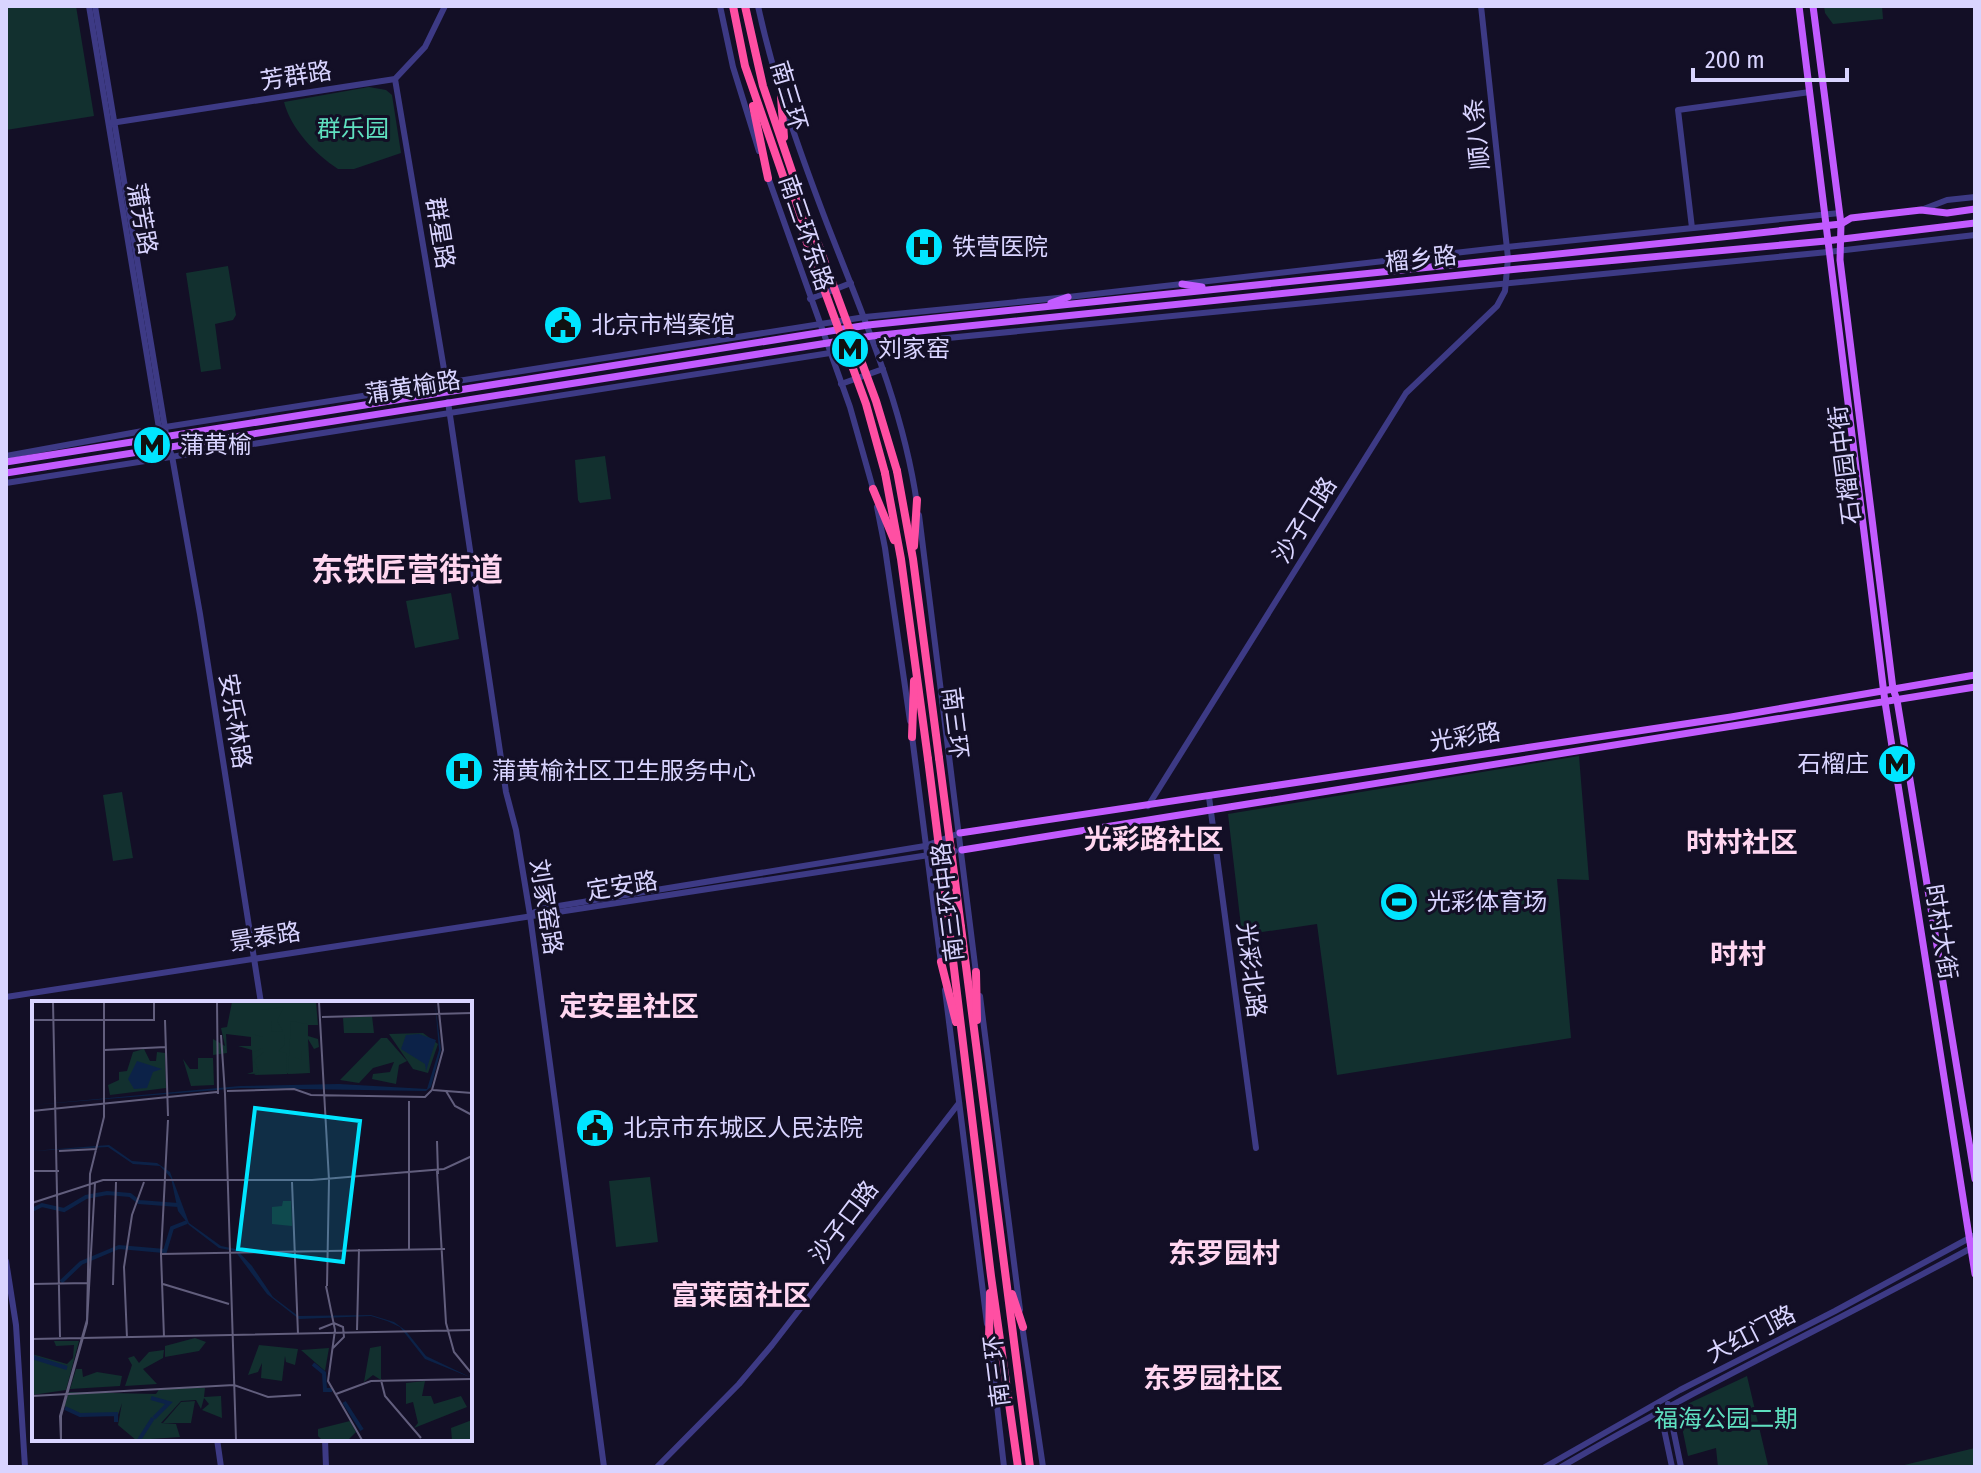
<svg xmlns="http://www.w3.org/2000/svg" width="1981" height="1473" font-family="'Fira Sans Condensed','Noto Sans SC',sans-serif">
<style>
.green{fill:#12302f}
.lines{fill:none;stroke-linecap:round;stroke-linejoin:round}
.minor{stroke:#3d3a85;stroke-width:6}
.major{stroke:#c25bff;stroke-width:7}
.highway{stroke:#ff4fa3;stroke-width:8}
.highway-bridge{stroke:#ff4fa3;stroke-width:8}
.labels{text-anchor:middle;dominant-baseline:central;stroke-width:6;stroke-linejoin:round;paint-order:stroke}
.street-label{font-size:24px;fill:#d9d4ff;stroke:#130f26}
.park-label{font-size:24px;fill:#5fe0c0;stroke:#130f26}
.poi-label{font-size:24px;fill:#d9d4ff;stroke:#130f26;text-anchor:start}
.quarter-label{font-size:28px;font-weight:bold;fill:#ffd6f0;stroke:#130f26}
.district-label{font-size:32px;font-weight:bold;fill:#ffd6f0;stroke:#130f26}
.inset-river{fill:none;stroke:#0c2248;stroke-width:4}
.inset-road{fill:none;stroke:#625e7d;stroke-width:2}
.view{fill:#00e5ff;fill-opacity:0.15;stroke:#00e5ff;stroke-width:4}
.inset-edge{fill:none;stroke:#d9d4ff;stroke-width:4}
</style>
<rect width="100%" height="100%" fill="#130f26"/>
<g class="green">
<polygon points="6,6 76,6 94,116 6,130"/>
<polygon points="1824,6 1882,6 1883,19 1833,24 1825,13"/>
<path d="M369,87L386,90L392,95L401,153L354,169H338C315,154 291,129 284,102Z"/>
<polygon points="228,266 236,315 233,320 215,324 221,369 201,372 186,273"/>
<polygon points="605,456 611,499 580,503 578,500 575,460"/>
<polygon points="451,593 459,639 415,648 406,601"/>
<polygon points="1579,756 1589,880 1557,879 1571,1038 1337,1075 1317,924 1242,935 1228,814"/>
<polygon points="122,792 133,858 113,861 103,795"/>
<polygon points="650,1177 658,1242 616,1247 609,1181"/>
<polygon points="1747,1376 1768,1465 1718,1467 1716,1448 1688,1456 1679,1413 1681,1407"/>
<polygon points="1975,1448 1975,1467 1896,1467"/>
</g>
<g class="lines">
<g class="minor">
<polyline points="89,6 159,428 163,440"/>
<polyline points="95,6 168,446 172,456 200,614 261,1003"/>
<polyline points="720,6 733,67 759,151"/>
<path d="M758,6C774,80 799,150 826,221C862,314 903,405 917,504"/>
<polyline points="395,79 447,387"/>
<polyline points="111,123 395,79 425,47 445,6"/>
<polyline points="768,177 850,407 874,492"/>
<polyline points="1921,210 1947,200 1975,197"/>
<polyline points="1692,228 1678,110 1810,92"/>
<polyline points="810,299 851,283"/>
<polyline points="876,345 1828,252 1975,235"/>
<polyline points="841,384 883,369"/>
<polyline points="448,402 506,792 516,830 530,915 604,1467"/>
<polyline points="6,456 159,428 865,317 1068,297 1507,247 1840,213"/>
<polyline points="6,483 830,353"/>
<polyline points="877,507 885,548 910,721"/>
<polyline points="919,515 976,973"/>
<polyline points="912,736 941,963"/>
<polyline points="1209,797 1256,1148"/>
<polyline points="1148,806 1406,393 1497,306 1505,291 1508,258 1481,6"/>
<polyline points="530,915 540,909 925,846 960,833"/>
<polyline points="945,990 987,1324"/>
<polyline points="980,996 1020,1310"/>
<polyline points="6,997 955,851"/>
<polyline points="6,1261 16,1325 25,1467"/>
<polyline points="1022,1325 1043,1467"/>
<polyline points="989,1335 1004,1467"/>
<polyline points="1668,1404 1681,1467"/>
<polyline points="1660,1410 1672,1467"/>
<polyline points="217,1439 221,1467"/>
<polyline points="325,1439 326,1467"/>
<polyline points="657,1467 739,1384 772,1345 959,1103"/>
<polyline points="1545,1467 1680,1390 1835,1311 1975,1235"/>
<path d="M1561,1467C1696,1388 1838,1321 1975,1246"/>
</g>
<g class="major">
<polyline points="1799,6 1885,702 1975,1274"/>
<polyline points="1813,6 1841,224 1840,260 1893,689 1897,700 1975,1179"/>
<polyline points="1182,284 1202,287"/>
<polyline points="1051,303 1068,297"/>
<polyline points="6,462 868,325 1722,237 1841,224 1851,218 1921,210 1947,213 1975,209"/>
<polyline points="6,473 872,336 1508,270 1826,241 1975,223"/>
<polyline points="960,833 1731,717 1975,675"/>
<polyline points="962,850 1975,687"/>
</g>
<g class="highway">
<polyline points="733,6 745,66 791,199"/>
<polyline points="745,6 763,86 800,195"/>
<polyline points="781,97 784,137"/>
<polyline points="753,106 768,178"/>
<polyline points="897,471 913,559 939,758"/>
<polyline points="885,473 901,559 928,759"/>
<polyline points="873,489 894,540"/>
<polyline points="914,546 917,500"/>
<polyline points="912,737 914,681"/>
<polyline points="949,927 991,1276 1018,1467"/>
<polyline points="961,927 1030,1467"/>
<polyline points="941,962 956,1022"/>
<polyline points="976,972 977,1020"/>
<polyline points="1012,1294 1023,1327"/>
<polyline points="989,1339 990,1293"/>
</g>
<g class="highway-bridge">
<polyline points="800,195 876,401 897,471"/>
<polyline points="791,199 866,404 885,473"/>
<polyline points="939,758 961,927"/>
<polyline points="928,759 949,927"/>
</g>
</g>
<defs>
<symbol id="hospital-disc" viewBox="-11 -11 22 22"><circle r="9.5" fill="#00e5ff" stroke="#130f26"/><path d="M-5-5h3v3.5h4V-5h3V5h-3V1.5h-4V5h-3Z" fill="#111"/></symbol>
<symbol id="civic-disc" viewBox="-11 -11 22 22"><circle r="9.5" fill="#00e5ff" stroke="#130f26"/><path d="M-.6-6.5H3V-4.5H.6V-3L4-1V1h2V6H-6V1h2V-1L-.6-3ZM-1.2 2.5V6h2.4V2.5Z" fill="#111"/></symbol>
<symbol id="metro-disc" viewBox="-11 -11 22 22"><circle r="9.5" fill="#00e5ff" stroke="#130f26"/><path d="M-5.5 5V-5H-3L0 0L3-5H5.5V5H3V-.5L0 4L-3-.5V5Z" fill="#111"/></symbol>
<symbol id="stadium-disc" viewBox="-11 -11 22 22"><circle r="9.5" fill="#00e5ff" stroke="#130f26"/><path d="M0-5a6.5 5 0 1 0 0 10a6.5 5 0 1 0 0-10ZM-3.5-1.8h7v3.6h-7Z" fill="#111"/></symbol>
</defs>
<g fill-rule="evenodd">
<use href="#hospital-disc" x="902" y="225" width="44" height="44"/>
<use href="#civic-disc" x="541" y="303" width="44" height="44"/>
<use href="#metro-disc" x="828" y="327" width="44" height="44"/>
<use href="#metro-disc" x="130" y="423" width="44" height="44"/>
<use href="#metro-disc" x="1875" y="742" width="44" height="44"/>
<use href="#hospital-disc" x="442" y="749" width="44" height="44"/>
<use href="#stadium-disc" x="1377" y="880" width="44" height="44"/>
<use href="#civic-disc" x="573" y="1106" width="44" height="44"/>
</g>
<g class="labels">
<g class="street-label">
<text transform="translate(296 76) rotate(-9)">芳群路</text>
<text transform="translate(789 96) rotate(73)">南三环</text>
<text transform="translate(1477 134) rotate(-96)">顺八条</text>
<text transform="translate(142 219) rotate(80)">蒲芳路</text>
<text transform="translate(440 233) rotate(81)">群星路</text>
<text transform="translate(806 233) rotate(71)">南三环东路</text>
<text transform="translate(1421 259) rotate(-6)">榴乡路</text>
<text transform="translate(413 387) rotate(-9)">蒲黄榆路</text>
<text transform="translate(1845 465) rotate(-97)">石榴园中街</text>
<text transform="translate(1305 520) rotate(-58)">沙子口路</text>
<text transform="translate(235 721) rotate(81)">安乐林路</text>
<text transform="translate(955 723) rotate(83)">南三环</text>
<text transform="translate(1465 737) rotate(-9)">光彩路</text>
<text transform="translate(622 886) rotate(-9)">定安路</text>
<text transform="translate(948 902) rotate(-97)">南三环中路</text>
<text transform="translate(546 907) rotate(81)">刘家窑路</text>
<text transform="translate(1941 932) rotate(81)">时村大街</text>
<text transform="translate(265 937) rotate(-9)">景泰路</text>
<text transform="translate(1251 970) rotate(83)">光彩北路</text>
<text transform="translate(844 1222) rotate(-53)">沙子口路</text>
<text transform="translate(1751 1334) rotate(-27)">大红门路</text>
<text transform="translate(997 1371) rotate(-97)">南三环</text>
</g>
<g class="park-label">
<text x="353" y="129">群乐园</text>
<text x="1726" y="1419">福海公园二期</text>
</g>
<g class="poi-label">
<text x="952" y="247">铁营医院</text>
<text x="591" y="325">北京市档案馆</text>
<text x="878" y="349">刘家窑</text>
<text x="180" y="445">蒲黄榆</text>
<text x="1869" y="764" text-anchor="end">石榴庄</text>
<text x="492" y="771">蒲黄榆社区卫生服务中心</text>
<text x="1427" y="902">光彩体育场</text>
<text x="623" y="1128">北京市东城区人民法院</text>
</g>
<g class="quarter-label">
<text x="1154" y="839">光彩路社区</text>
<text x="1742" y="842">时村社区</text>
<text x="1738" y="954">时村</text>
<text x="629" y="1006">定安里社区</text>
<text x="1224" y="1253">东罗园村</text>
<text x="741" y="1295">富莱茵社区</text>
<text x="1213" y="1378">东罗园社区</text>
</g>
<g class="district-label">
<text x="407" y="570">东铁匠营街道</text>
</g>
</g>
<g transform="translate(32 1001)">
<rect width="440" height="440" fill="#130f26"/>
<path d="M200,1H284L286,24H276V35L286,38L287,46L282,48L276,38L278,72L215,73L221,71L220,49L206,45H219V36L194,33L195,52L181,54V38L193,45L189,27L195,26ZM340,15L342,32H312L311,17ZM391,32L406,43L396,72L381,68L357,33ZM349,37H355L375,60L367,64L364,83L340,78L341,73L358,71L362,61L341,67L327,82L308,79ZM112,48L118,60H124L125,51L133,52L134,87L78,94L76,84L87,79V71L95,70L101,51ZM166,57H181L182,84L159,85L151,58L158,68H166ZM251,200H259L260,225L240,223V206L250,205ZM22,340H47L34,389L0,394V353L35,363L41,357L42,344L24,345ZM349,345V379L341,374L332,381L338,347ZM297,347L293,370L269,349ZM132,349L131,357L111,368L125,383L93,385L100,364L96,357L102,355L107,362L117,351ZM44,368H50L51,376L65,371L90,375L88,385L38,388ZM393,380L390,395H399L402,403L429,395L435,406L382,427L386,422L381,401L374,403V382ZM128,387H173L172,396L189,395L190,417L170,409L177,403L172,397L169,408L164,399L149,400L129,422L144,423L148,436L104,439L86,424L90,402L86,414L49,413L32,405L37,391L124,393ZM440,419V439H420L419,427ZM318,420L324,431L316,439H290L286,435V428Z" fill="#12302f"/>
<path d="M252,6L245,20L251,30L240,31L239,20H229V9ZM259,20L275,23L276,49H261V56L270,59L269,50H276L277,72L256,73ZM220,33H252L253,44L246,50L254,52L255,73L222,74L227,71L222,59L232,51H222L231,47V36ZM163,337L174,341L167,350L133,356V345ZM227,344L266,348L263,364L254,361L253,355L250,380L229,377L230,362L226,371L216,374ZM163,400L159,422H131L149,401Z" fill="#12302f"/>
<path d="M403,1L409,49L399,86L394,90L209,87L0,104L208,85L307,83L395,88L407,49ZM387,33L404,39L394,70L393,63L369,48L374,34ZM105,60L130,68L121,71L115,87L102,88L96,78ZM77,144L100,160L125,162L138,171L157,222L189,245L204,248L220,265L241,296L266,315L339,314L362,321L373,329L394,355L440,377L393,358L368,326L355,320L339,315L267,318L235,293L203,250L187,247L157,224L146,210L139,177L128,165L101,163L76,146L0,150Z" fill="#0c2248"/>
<path class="inset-river" d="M0,209L10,204L32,209L54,196L75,192L98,194L107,201L146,204M29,281L49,262L87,246L133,250L140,227L155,221M0,356L35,367M281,363L292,372L293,389H300M119,397L137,402L122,417M312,401L330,429M33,407L48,414L84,413V421M107,439L121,417"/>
<path class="inset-road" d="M21,1L28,336M185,1L186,93M287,1L297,179L295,285M290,16L440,12M0,19H122V1M133,19L136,115M0,21L1,52M189,34L193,93M72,49L134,46M401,89L440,92M195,90L262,88L279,94L393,96L400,89L411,49L406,1M414,90L423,105L440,114M193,93L204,439M0,110L185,91M405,140L406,173M27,150L65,148M0,170H27M405,170L414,322L422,351L440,373M260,181L266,333M63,182L55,322L29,415V439L28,415L55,319L58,173L72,116V1M0,202L71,179H280L412,168L440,155M377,249V100M129,253L413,248M0,283L56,282M131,283L197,303M81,284L84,181M294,285L303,329L296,380L330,439M287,328L302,322L311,326L312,336L301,347M325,329L327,248M132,336L129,253L136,119M95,337L92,266L100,214L112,181M0,338L440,329M349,379L353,395L389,437M304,393L339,380L440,378M0,395L202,384L236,396L269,394"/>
<path class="view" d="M223,107L328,120L311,261L206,248Z"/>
<rect width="440" height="440" class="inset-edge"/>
</g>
<rect width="1981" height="1473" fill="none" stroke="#d9d4ff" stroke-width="16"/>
<path d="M1693 68v12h154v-12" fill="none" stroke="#d9d4ff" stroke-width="4"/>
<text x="1705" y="68" font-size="24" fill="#d9d4ff" stroke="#130f26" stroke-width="6" paint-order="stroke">200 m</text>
</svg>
